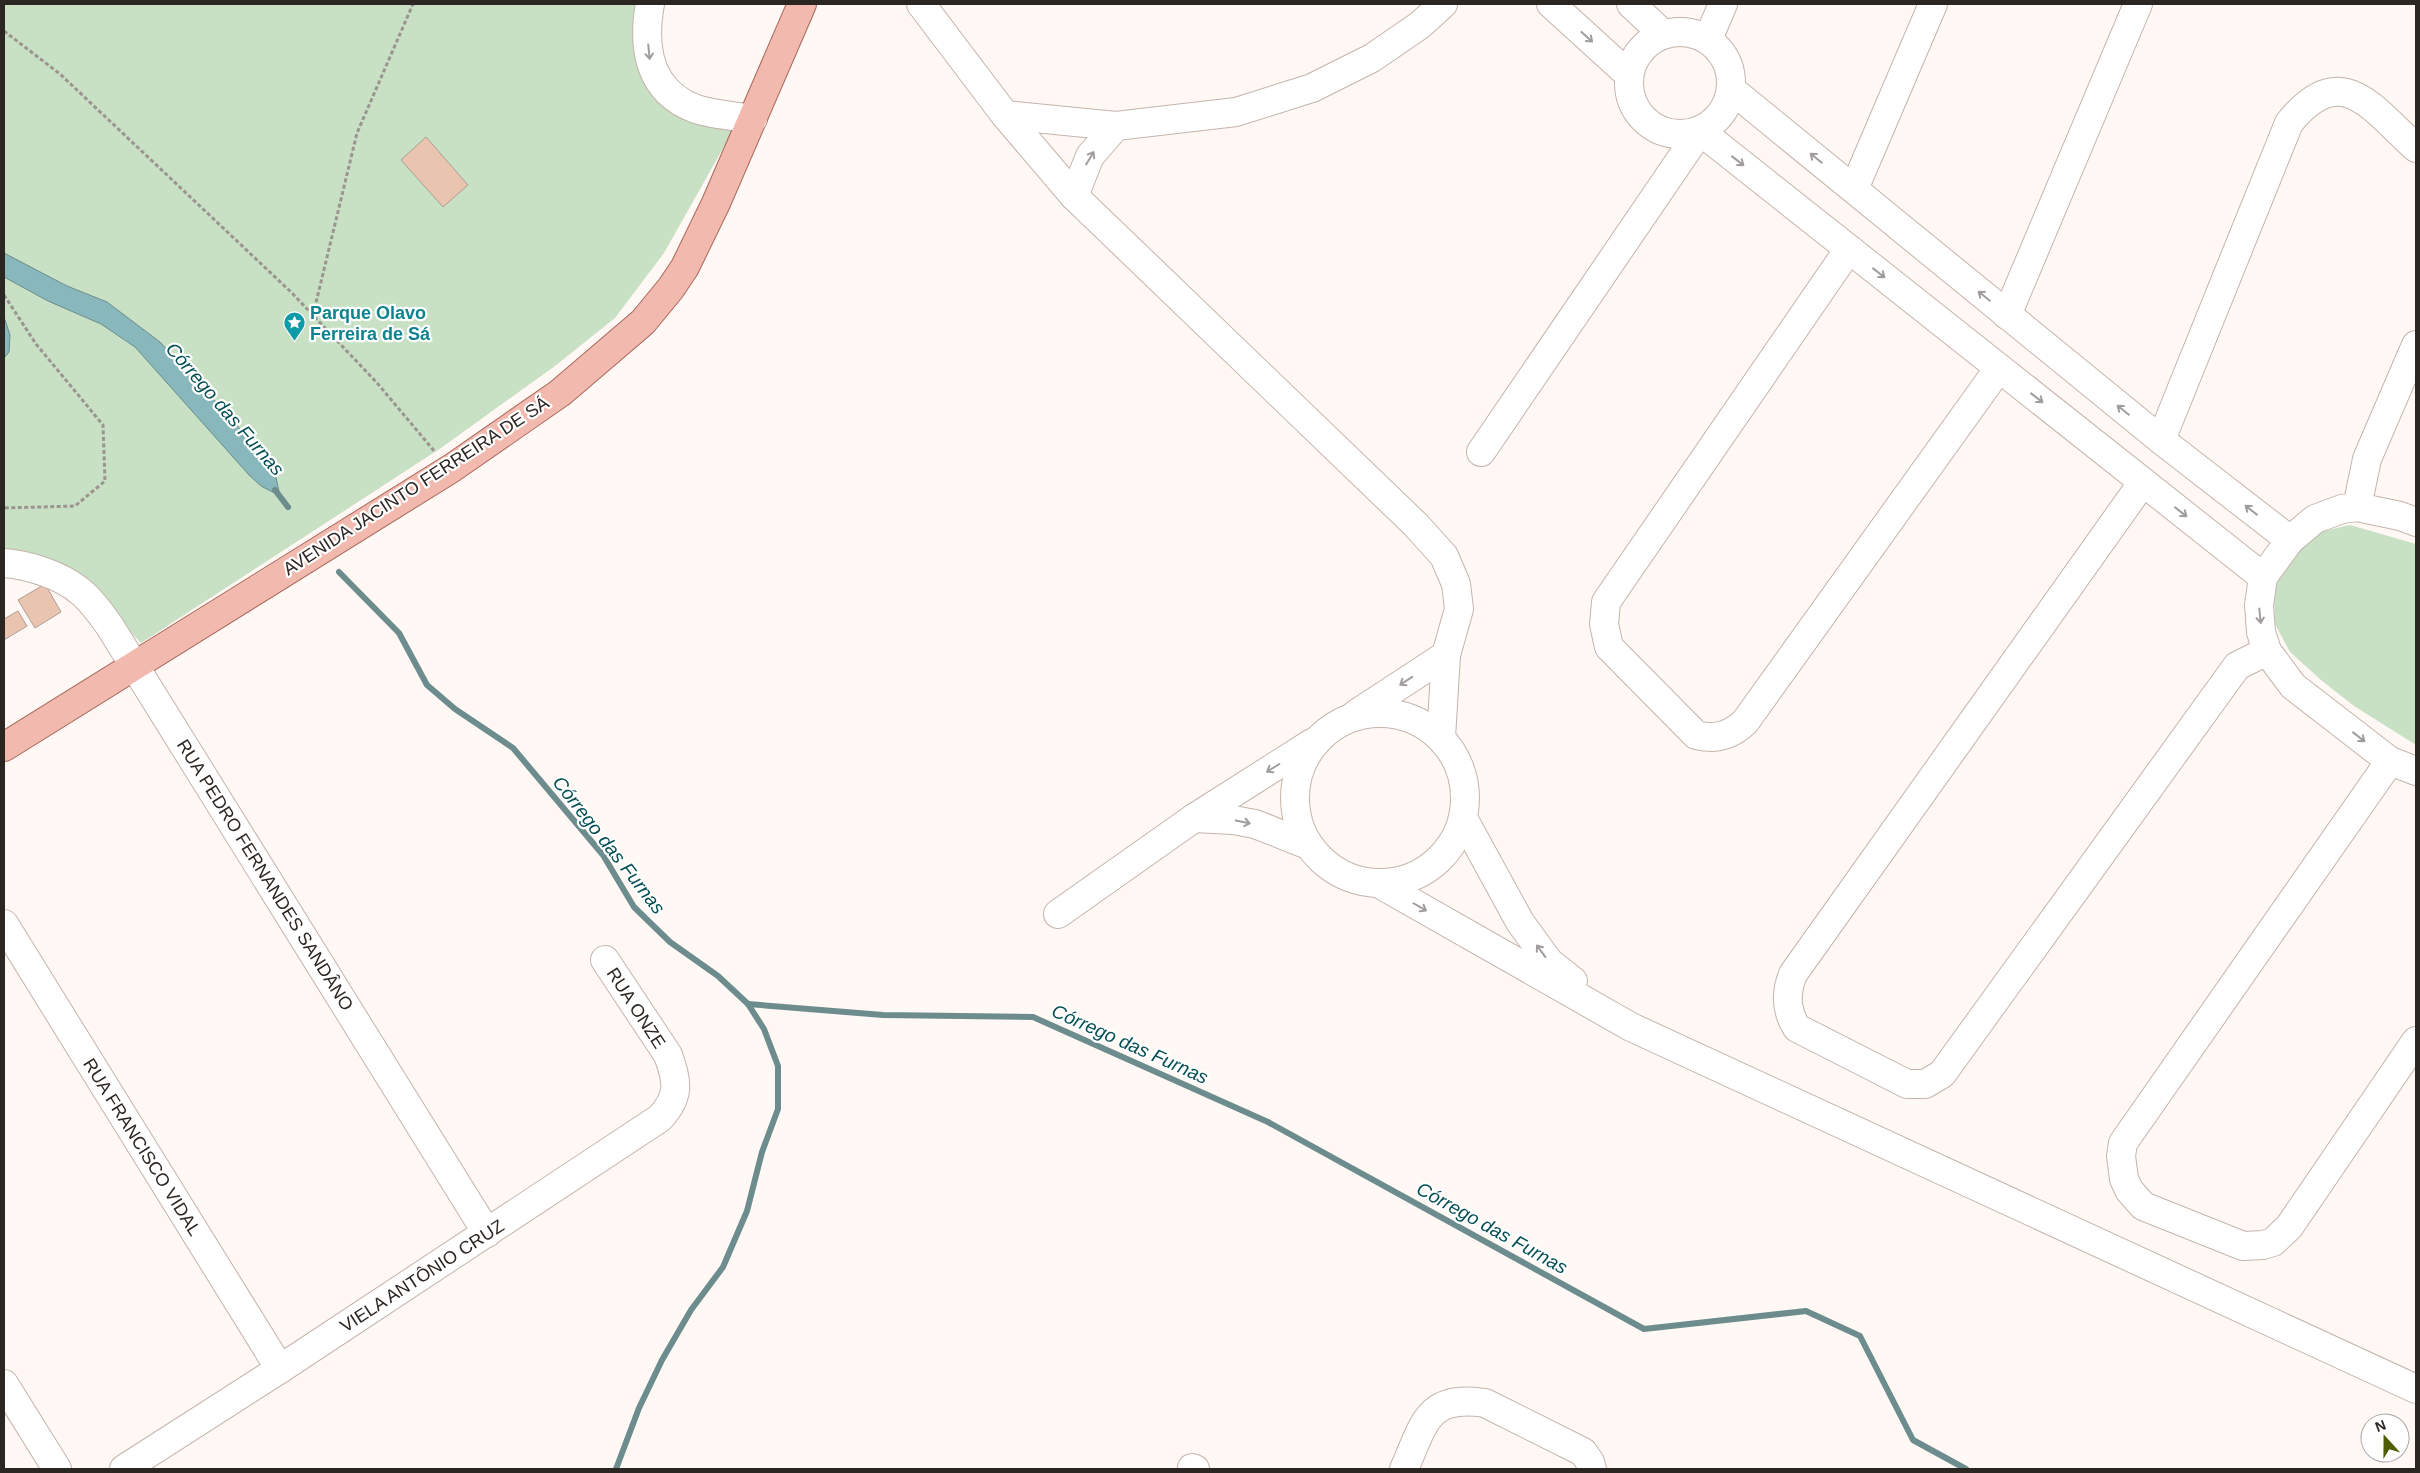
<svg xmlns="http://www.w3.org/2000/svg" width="2420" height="1473" font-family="Arial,sans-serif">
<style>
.green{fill:#c8e0c4}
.water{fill:#88b8bc;stroke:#6c8c8e}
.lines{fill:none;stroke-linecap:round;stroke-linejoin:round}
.stream{stroke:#6c8c8e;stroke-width:6}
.building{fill:#e9c4af;stroke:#ad9d94}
.minor-casing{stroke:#c4b4ab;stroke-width:30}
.major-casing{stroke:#a7685b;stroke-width:30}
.path{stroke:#9b9490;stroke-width:3;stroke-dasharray:4 2.5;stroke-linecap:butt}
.minor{stroke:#fff;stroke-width:28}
.major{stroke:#f2baaf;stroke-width:28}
.oneway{stroke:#a09d9c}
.labels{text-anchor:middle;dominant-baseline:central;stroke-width:4.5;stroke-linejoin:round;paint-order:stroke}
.culture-label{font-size:18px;font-weight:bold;fill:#0d838f;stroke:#fff;text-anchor:start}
.street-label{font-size:18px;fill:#2c2622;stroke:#fff}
.water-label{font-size:19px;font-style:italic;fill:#044f54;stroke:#fff}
</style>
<rect width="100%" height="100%" fill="#fff8f4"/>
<g class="green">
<polygon points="4,4 647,4 652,72 739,120 664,253 615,318 555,366 441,448 141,643 81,580 4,556"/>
<polygon points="2350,525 2416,544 2416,745 2354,706 2321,680 2290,652 2275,624 2274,592 2285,562 2320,532"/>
</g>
<g class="water">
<polygon points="4,253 67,286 107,302 160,342 232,419 267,463 275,473 280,496 261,486 249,475 135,347 101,324 48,301 4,277"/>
<polygon points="4,317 10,335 9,352 4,358"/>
</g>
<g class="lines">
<g class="stream">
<polyline points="275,490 288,507"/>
<polyline points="339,572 399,633 427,685 455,709 513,748 603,855 634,907 670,942 718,976 748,1004 764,1029 778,1066 778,1109 762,1152 747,1211 723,1267 691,1310 662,1360 639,1408 616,1469"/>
<polyline points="748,1004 883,1015 1033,1017 1268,1122 1644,1329 1806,1311 1860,1336 1913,1440 1966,1469"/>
</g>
</g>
<g class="building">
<polygon points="426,137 468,185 443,207 401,160"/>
<polygon points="45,584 61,612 35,628 18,600"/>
<polygon points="18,611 27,626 4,640 4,619"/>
</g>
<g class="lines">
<defs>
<g id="minor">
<path d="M650,4C642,48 649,92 696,109C714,115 735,116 753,119"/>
<polyline points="921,4 1005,115 1074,196 1416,525 1444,556 1456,584 1459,609 1446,655 1441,738"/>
<polyline points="1551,4 1629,75"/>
<polyline points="1631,4 1663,34"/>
<circle cx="1680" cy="83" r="51"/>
<polyline points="1708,39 1723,4"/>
<polyline points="1732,90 2161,440 2290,540"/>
<polyline points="1005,115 1116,126 1236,112 1312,88 1372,58 1420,25 1443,4"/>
<polyline points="1854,189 1933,4"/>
<polyline points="1074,196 1090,156 1116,126"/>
<path d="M1849,249L1606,602L1604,624L1609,647L1696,735C1715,740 1730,736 1745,722L1999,368"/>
<polyline points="2007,315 2138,4"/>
<path d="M2161,440L2289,123C2341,58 2372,108 2416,148"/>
<polyline points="1481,452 1700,131 2263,577"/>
<path d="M2143,482L1793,974C1785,994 1786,1011 1797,1028L1907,1084H1925L1942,1074L2237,666L2267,651"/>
<polyline points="2357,507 2367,459 2416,345"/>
<polyline points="2416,522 2400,516 2357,507 2342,509 2315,519 2290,540 2263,577 2259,605 2261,632 2267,651 2293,686 2390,761 2416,771"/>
<path d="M4,563C29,565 61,575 81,592C92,601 101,614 109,625L487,1233"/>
<circle cx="1380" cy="798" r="85"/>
<polyline points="1356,714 1446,655"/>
<polyline points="2390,761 2123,1143 2121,1156 2124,1179 2129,1190 2143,1206 2243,1246 2263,1245 2273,1242 2289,1227 2416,1041"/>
<polyline points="1194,818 1233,820 1255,824 1308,845"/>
<polyline points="1463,818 1520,922 1549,962 1573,981"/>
<polyline points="1378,883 1631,1027 2416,1389"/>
<polyline points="1058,914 1194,818 1312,743"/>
<polyline points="4,924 280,1369"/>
<polyline points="4,1384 57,1469"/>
<polyline points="1192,1468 1195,1469"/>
<path d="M124,1469L280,1369L660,1118C680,1096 678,1082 668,1055L605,960"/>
<path d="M1404,1469C1424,1425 1426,1394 1485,1403L1583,1452L1590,1462L1592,1469"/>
</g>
<polyline id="major" points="4,747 452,468 560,393 643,322 671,288 685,267 716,203 802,4"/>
</defs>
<use href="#minor" class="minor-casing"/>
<use href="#major" class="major-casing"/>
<g class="path">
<polyline points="4,31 60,74 292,293 378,384 435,452"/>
<polyline points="4,295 36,344 103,425 105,481 75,506 4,508"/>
<polyline points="313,315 357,133 413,4"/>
</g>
<use href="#minor" class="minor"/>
<use href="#major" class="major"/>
</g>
<defs><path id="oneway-shaft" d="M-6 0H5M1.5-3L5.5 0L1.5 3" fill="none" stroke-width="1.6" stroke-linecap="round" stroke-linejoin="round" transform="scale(1.25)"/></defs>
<g class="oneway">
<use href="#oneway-shaft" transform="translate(1587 37) rotate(42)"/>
<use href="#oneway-shaft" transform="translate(649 52) rotate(84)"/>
<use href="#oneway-shaft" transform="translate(1090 158) rotate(-59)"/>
<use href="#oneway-shaft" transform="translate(1816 158) rotate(-141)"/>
<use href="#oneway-shaft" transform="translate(1738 161) rotate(38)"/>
<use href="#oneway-shaft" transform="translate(1879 273) rotate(38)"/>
<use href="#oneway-shaft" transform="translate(1984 296) rotate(-141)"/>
<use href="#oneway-shaft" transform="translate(2037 398) rotate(38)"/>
<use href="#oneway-shaft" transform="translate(2123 410) rotate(-141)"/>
<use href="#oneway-shaft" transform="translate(2251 510) rotate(-142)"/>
<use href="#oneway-shaft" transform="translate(2181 512) rotate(38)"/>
<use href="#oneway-shaft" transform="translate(2260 616) rotate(85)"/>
<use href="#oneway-shaft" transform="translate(1406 681) rotate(147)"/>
<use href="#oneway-shaft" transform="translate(2359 737) rotate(38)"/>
<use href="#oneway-shaft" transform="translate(1273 768) rotate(148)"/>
<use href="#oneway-shaft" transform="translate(1243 822) rotate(12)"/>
<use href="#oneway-shaft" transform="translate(1420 907) rotate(30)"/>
<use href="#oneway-shaft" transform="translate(1541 951) rotate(-126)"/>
</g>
<defs>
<symbol id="sight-pin" viewBox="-11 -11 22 30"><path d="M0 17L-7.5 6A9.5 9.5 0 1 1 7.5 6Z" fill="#0f9aa8" stroke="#fff"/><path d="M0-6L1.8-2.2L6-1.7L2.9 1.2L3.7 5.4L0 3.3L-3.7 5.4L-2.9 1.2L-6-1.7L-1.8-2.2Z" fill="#fff"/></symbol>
</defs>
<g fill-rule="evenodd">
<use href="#sight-pin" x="282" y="310" width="25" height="34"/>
</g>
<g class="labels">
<g class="culture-label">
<text x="310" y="313">Parque Olavo<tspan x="310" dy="21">Ferreira de Sá</tspan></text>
</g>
<g class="street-label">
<text transform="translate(416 486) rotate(-33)">AVENIDA JACINTO FERREIRA DE SÁ</text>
<text transform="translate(265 875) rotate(58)">RUA PEDRO FERNANDES SANDÂNO</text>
<text transform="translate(636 1008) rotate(57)">RUA ONZE</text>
<text transform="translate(142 1147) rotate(58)">RUA FRANCISCO VIDAL</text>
<text transform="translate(422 1276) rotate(-33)">VIELA ANTÔNIO CRUZ</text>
</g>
<g class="water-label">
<text transform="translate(225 409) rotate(49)">Córrego das Furnas</text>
<text transform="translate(609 845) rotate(52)">Córrego das Furnas</text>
<text transform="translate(1130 1044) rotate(24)">Córrego das Furnas</text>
<text transform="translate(1492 1228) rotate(29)">Córrego das Furnas</text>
</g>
</g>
<rect width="2420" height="1473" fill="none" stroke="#2c2622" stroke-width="10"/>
<g transform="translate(2385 1438) rotate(339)"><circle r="24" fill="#ffffff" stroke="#aba8a7"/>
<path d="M0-4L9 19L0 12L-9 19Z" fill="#4f5e00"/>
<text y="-8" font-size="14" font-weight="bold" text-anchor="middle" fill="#2c2622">N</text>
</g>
</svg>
